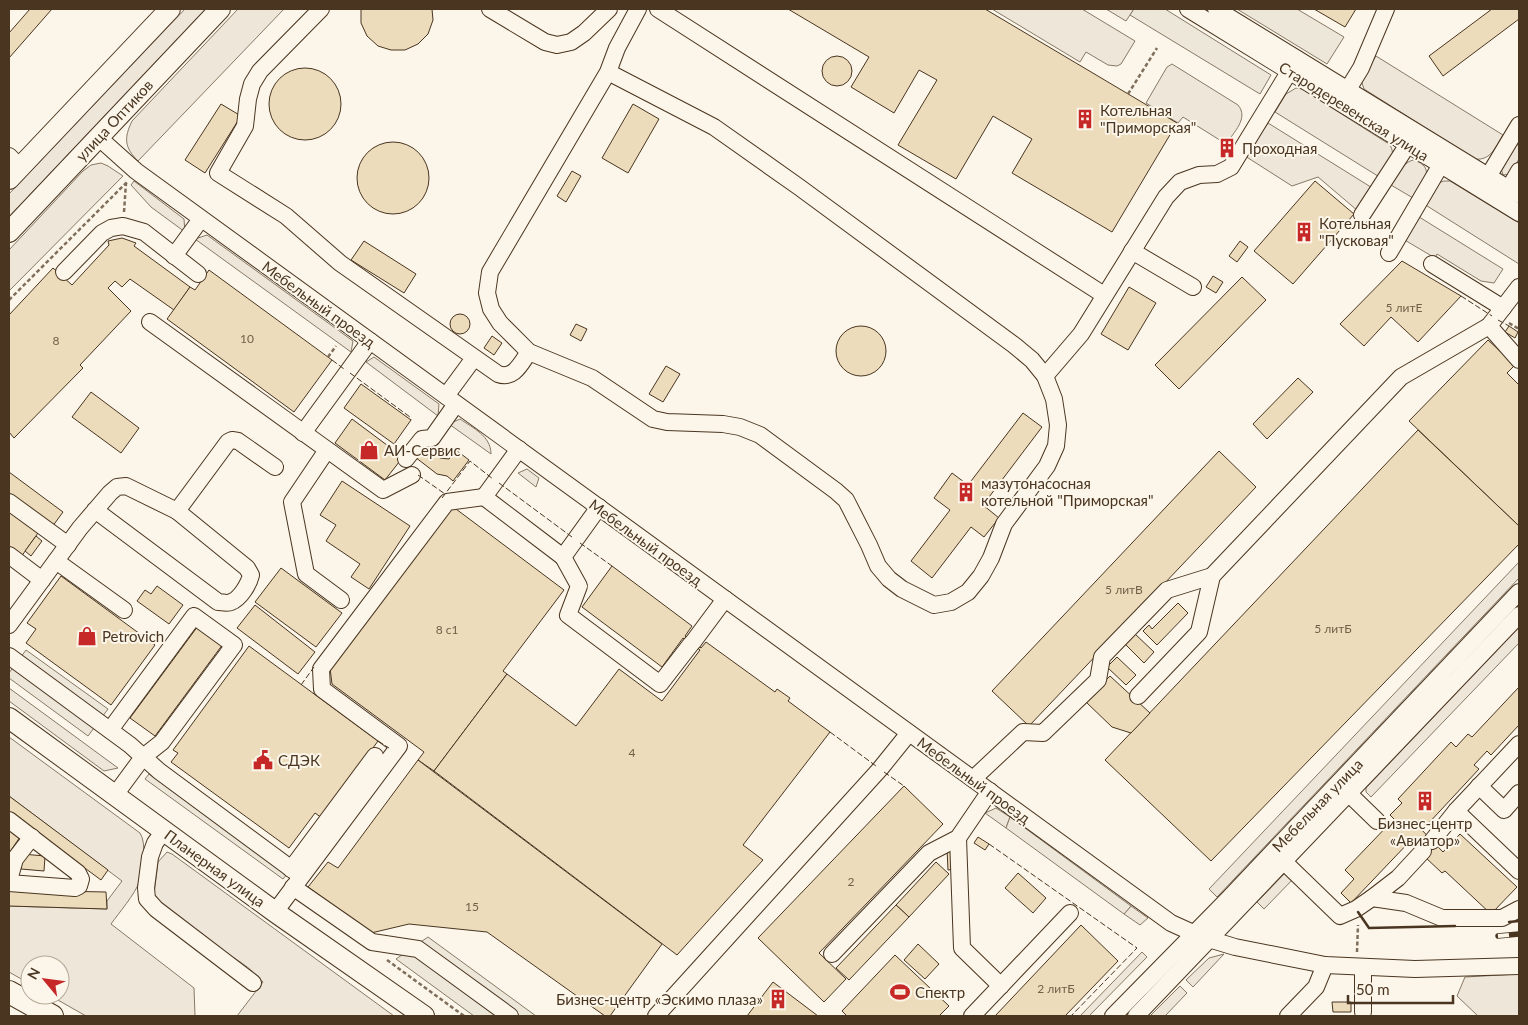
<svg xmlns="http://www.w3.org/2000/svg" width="1528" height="1025" font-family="Lato,sans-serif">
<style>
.green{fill:#ede6d9;stroke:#887966}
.parking{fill:#ede7d9;stroke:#887966}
.building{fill:#ecdcbc;stroke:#4a3520}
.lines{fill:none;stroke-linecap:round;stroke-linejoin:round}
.minor-casing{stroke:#4a3520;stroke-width:18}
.major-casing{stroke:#4a3520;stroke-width:22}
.highway-casing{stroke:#4a3520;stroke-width:24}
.path{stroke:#7f6f5c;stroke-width:2.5;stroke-dasharray:4 2.5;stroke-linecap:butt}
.minor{stroke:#fbf6e9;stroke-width:16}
.major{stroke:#fbf6e9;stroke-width:20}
.highway{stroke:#fbf6e9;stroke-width:22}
.rail-casing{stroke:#4a3520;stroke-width:5.5}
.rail{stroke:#fbf6e9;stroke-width:4;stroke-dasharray:11;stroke-linecap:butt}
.fence{stroke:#4a3520;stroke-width:1;stroke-dasharray:6 2.5;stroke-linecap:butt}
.wall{stroke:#4a3520;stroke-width:2.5}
.labels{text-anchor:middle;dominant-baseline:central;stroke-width:4;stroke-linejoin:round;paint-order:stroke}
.number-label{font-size:12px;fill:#725f47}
.poi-label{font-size:15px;fill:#4a3520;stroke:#fbf6e9;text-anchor:start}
.street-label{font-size:15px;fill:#4a3520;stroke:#fbf6e9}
</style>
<rect width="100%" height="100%" fill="#fbf6e9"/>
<g class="green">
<polygon points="185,9 206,9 9,217 9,194"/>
<path d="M238,9H284L138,161C124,147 124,138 132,121Z"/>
<polygon points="992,9 1082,9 1135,41 1121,64 1117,66 1108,65 1086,52 1080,62"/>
<polygon points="1106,9 1134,9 1126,21"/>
<path d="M1376,56L1503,135C1496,146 1491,161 1475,159L1364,89L1361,80Z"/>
<path d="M1172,64L1238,105C1249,118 1234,132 1226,144L1183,117L1178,123L1146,103L1167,67Z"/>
<path d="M1296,88L1302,89L1389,144C1398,155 1387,166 1381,178L1275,112L1286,94Z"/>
<polygon points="1268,123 1374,189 1358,211 1318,177 1292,186 1245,156"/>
<polygon points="1515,143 1519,146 1519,159 1510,174 1503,175 1501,168"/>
<path d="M1413,160C1438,167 1422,185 1413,198L1391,185C1397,175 1402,163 1413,160Z"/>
<polygon points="101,163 108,166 123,176 9,291 9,250 83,171 91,165"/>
<polygon points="134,181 184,219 185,232 151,207 131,185"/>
<polygon points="1444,181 1450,181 1519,223 1519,264 1424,204 1438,183"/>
<polygon points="1416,215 1503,269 1494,283 1481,281 1437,254 1435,258 1403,239"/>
<polygon points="207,235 353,341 351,352 195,239"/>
<polygon points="374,357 439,404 438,416 366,362"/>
<path d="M460,419C473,428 491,436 491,454L449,424Z"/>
<polygon points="527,469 539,478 536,487 518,473"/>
<polygon points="1519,562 1519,578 1217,897 1209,889"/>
<polygon points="1519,627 1519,643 1371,797 1366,792 1366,788"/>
<polygon points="9,688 118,768 104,771 9,701"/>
<path d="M9,737L140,833C147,843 143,870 139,882C136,893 118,914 111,924L194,988L195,1016H86L49,995H60V965H30V984L9,972V906L107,909V901L122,881L9,796Z"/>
<polygon points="996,808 1010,817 1006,828 985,813"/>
<path d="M167,852L172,854L394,1016H237L263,982C249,966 237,960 220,949C200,937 167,913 154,894L158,862Z"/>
<polygon points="1286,872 1297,875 1264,909 1257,902"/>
<polygon points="1131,906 1148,918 1140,925 1124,914"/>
<polygon points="1142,952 1147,957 1089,1016 1080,1016"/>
<polygon points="1224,954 1193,987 1186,980 1209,958"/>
<polygon points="1519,974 1519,1016 1478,1016 1457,996 1465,977"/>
<polygon points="1180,986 1187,993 1165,1016 1150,1016"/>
</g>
<g class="parking">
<polygon points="1134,9 1165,9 1271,75 1260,94 1130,15"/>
<polygon points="1237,9 1297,9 1344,37 1327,64"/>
<polygon points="26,650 108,709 88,736 9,678 9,673"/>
<polygon points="149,774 287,874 283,879 145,779"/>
<polygon points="1010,817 1131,906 1124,914 1006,828"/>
<polygon points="428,937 536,1016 474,1016 396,959"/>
</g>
<g class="building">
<polygon points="30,9 52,9 9,58 9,33"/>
<polygon points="361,9 432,9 433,20 428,34 418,44 405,50 391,50 378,46 367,36 361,23"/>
<polygon points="788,9 985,9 1177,123 1112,232 1012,173 1032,139 993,116 956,179 898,145 937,80 919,70 894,113 851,87 869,57"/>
<polygon points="1314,9 1356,9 1345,27"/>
<polygon points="1492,9 1519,9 1519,19 1443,76 1429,56"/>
<circle cx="837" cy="71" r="15"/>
<circle cx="305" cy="104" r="36"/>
<polygon points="221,104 241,116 205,173 185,160"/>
<polygon points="633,104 659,119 628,173 602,158"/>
<polygon points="1230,141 1234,143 1225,156 1221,153"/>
<circle cx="393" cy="178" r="36"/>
<polygon points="572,171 581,176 566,202 557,196"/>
<polygon points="1315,181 1354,214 1293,284 1254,251"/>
<polygon points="122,238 136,243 134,246 190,287 174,310 130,279 122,287 115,281 108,288 131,311 80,365 83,368 14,438 9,432 9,315 53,268 72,285 109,245 108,241"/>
<polygon points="364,241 416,274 404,293 351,260"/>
<polygon points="1240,241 1248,247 1237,262 1229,256"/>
<polygon points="1402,261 1461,296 1418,342 1391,317 1364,346 1340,324"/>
<polygon points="209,270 332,360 294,412 167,319 190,287 195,290"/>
<polygon points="1213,276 1223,282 1216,293 1206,287"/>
<polygon points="1242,277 1266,300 1179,389 1155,365"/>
<polygon points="1129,287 1156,303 1128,350 1101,334"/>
<circle cx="460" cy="324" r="10"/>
<polygon points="576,324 587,329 581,341 570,335"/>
<circle cx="861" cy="351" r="25"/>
<polygon points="1509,326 1518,332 1515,338 1505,332"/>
<polygon points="492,336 502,343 494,355 484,348"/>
<polygon points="1488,340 1515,365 1507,373 1519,385 1519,526 1409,421"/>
<polygon points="666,366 680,374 663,402 649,394"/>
<polygon points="1298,378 1313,392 1267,439 1253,424"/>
<polygon points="361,384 411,420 394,444 344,408"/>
<polygon points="91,392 139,428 121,453 72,417"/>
<polygon points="1023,413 1042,427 983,505 999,518 984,537 971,527 932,578 911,561 950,510 934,498 952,473 968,485"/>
<polygon points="352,419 403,457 385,480 335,443"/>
<polygon points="1418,430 1519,526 1519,544 1211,861 1105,760"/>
<polygon points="424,446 440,458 449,459 456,450 469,460 453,481 447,476 437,474 415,457"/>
<polygon points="1219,451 1256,487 1029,726 992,691"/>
<polygon points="9,472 63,512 52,527 9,495"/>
<polygon points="342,481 410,526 369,589 351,577 360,564 326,541 336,525 320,515"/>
<polygon points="452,506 564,590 503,671 507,674 434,771 418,760 424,752 332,684 330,668"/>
<polygon points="9,512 38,533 21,557 9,547"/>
<polygon points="36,536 42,541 31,556 25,551"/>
<polygon points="612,566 692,626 685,636 701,648 706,642 775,692 777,689 790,698 788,701 830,732 743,845 763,860 677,955 434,771 507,674 576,726 619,669 662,701 700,650 683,638 662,667 582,607"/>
<polygon points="281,568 342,613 316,647 255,602"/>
<polygon points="61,576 155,645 111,705 26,643 36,629 27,623"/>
<polygon points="157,586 183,605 169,624 137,601 145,590 151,594"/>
<polygon points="1178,603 1188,613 1157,645 1143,631 1149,625 1152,629"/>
<polygon points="255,605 315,652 298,674 237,628"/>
<polygon points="198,626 223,644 155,736 130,718"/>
<polygon points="1134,633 1154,652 1144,663 1124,643"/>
<polygon points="249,646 378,741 322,818 315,813 289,848 171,762 178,753 173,750"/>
<polygon points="1117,657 1136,675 1126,685 1107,667"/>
<polygon points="1110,676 1150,713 1131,733 1112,727 1085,701"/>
<polygon points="1519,687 1519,725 1491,755 1487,751 1474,765 1479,769 1426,826 1422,822 1418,826 1443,852 1460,834 1517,887 1491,914 1445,871 1442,873 1425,857 1423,851 1412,839 1351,903 1341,893 1354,879 1345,870 1394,819 1390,815 1402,803 1398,799 1451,742 1456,747 1468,734 1472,737"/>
<polygon points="418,760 662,944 610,1016 605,1016 487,932 409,924 371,933 308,887 328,862 338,868"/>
<polygon points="904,786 943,824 819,953 846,979 824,1002 758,938"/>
<polygon points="9,796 108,870 101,880 9,812"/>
<polygon points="9,829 20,837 9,853"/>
<polygon points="978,837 989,844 985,850 974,843"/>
<polygon points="947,849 954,849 955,869 948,870"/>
<polygon points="22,854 45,856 44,871 21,869"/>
<polygon points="936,862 949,874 909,917 896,905"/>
<polygon points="1018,873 1046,898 1033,913 1005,888"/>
<polygon points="9,890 106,892 107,909 9,906"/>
<polygon points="896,905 909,917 849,980 836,968"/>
<polygon points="1081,925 1118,961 1065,1016 995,1016"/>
<polygon points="918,944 939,964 925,979 904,960"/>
<polygon points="895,955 949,1006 939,1016 847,1016 842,1011"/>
<polygon points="773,982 818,1016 747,1016"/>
<polygon points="1332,1002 1351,1002 1351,1012 1333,1012"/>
</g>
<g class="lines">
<defs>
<g id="minor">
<path d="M321,9L260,71L252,84L248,99L245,126L218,173L286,216L340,263L498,374C514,380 521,363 529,352"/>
<polyline points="490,9 545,42 557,45 571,42 584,33 609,9"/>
<polyline points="658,9 1104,295"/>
<polyline points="1188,9 1519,213"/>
<polyline points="1216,9 1519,195"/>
<polyline points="608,72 714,127 799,187 1014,345 1032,360 1045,376 1054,399 1058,425 1056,446 1047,466 1004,524 991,558 981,576 968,592 951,602 934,605 902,589 889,579 878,566 869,545 846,500 836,491 760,435 740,427 723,424 667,422 653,419 592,378 529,352 500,323 491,309 487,293 490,272 608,72 617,48 638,9"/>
<polyline points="1342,99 1361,68 1386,9"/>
<polyline points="98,137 136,171 1171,923 1202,937 1235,947 1325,965 1415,969 1519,966"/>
<polyline points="9,156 20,167"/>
<polyline points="1483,185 1519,125"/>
<polyline points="1504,197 1519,171"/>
<polyline points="1362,215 1414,135"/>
<polyline points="1132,251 1193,287"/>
<polyline points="1389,253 1446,156"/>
<polyline points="174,256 201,219"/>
<polyline points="1432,264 1503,308"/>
<polyline points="64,272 102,233 111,228 123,226 144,232 198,274"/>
<polyline points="150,322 383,490 412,475"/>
<polyline points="1489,326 1519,360"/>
<polyline points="1045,376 1081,334 1166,197 1180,182 1199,175 1217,174 1231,167 1297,59"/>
<polyline points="446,396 474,358"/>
<polyline points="303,433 370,341"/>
<polyline points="519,449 484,497 563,557 599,507"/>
<polyline points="327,450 292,502 306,574 341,600"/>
<polyline points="406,459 422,439 432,438 456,404"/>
<polyline points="9,502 68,545"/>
<polyline points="177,511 228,442 232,440 238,441 275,467"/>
<polyline points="9,555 42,580"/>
<polyline points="563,557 579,586 568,615 660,684 691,644"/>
<polyline points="56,561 124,610"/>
<path d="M9,625L80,528L110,493L117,487L126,486L177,511L247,568L251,575C249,584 240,599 231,602C227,604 222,602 218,602L95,510"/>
<polyline points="693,642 725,599"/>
<polyline points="9,656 130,745 159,771 301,876"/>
<polyline points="1138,696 1199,632 1212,576"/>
<polyline points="110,730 194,616 234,645 162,742 143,757 115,795"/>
<polyline points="973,779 1023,732 1043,733 1098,680 1102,657 1167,590 1212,576 1401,377 1489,326 1519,287"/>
<polyline points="1479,786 1504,810 1519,793"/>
<polyline points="1343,788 1377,821"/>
<polyline points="1456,811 1519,871"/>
<polyline points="9,820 78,873 81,879 79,886 75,888 9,883"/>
<polyline points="164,831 155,843 150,857 146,888 147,899 156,909 253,983"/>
<polyline points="958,838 962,948 1001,986"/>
<polyline points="1432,841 1456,811 1519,744"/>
<polyline points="1277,855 1340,916 1356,909 1372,898 1406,903 1442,918 1502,918 1519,909"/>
<polyline points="291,869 375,756"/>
<polyline points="9,880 15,859 32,837"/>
<polyline points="293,887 372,942 418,949 510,1016"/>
<polyline points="1372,898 1398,878 1423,851"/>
<polyline points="275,912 399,746 322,689 321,669 447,502 484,497"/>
<polyline points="832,954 929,853 958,838 990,791"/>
<polyline points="1363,1012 1363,967"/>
<polyline points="656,1016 880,769 909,733"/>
<polyline points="972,1016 1070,913"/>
<polyline points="1113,1016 1229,898 1519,592"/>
<polyline points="1136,1016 1519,615"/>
<polyline points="1288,1016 1316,987 1325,965"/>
</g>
<g id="major">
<polyline points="9,179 170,9"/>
<polyline points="9,232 220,9"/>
<polyline points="9,718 275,912 424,1016"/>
</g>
<polyline id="highway" points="9,992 52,1016"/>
</defs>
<use href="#minor" class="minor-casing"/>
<use href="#major" class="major-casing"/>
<use href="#highway" class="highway-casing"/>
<g class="path">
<polyline points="1128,94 1157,48"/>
<polyline points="124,212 126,183"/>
<polyline points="9,300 128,181"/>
<polyline points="1509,323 1519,329"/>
<polyline points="328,357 336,346"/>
<polyline points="1357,952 1358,925"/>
<polyline points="387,960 464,1016"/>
</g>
<use href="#minor" class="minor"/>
<use href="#major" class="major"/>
<use href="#highway" class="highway"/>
<defs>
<polyline id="rail" points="1498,936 1519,934"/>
</defs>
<use href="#rail" class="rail-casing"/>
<use href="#rail" class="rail"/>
<g class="fence">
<polyline points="1461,296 1492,316"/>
<polyline points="1498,320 1509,326"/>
<polyline points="332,360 344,369"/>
<polyline points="350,373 410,417 411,420"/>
<polyline points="418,475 445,494"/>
<polyline points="499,483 572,537"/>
<polyline points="442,498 470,461 493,479"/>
<polyline points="580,543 612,566"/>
<polyline points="301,685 314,667"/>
<polyline points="830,732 876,766"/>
<polyline points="378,741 389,748"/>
<polyline points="884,772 904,786"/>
<polyline points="989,844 1137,948 1071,1016"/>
</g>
<g class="wall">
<polyline points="1358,912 1369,928 1455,926"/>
<polyline points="1509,922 1519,921"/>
</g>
</g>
<defs>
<symbol id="building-bare" viewBox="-9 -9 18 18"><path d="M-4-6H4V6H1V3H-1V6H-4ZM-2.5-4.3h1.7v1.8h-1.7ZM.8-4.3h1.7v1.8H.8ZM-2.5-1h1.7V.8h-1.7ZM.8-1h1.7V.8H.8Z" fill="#c62828" stroke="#fbf6e9" stroke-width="2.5" paint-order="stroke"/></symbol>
<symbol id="shop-bare" viewBox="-9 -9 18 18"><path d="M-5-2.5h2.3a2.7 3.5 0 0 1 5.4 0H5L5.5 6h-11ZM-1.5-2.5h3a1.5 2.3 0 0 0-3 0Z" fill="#c62828" stroke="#fbf6e9" stroke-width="2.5" paint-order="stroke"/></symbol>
<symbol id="civic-bare" viewBox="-9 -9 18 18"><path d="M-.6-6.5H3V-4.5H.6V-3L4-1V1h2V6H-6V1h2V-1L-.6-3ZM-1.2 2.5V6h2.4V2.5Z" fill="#c62828" stroke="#fbf6e9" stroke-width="2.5" paint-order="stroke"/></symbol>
<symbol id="stadium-bare" viewBox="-9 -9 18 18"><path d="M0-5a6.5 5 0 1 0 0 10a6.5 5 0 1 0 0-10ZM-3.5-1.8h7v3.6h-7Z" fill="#c62828" stroke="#fbf6e9" stroke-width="2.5" paint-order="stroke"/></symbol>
</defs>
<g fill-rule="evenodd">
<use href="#building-bare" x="1071" y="105" width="28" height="28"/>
<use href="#building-bare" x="1213" y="134" width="28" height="28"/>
<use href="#building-bare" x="1290" y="218" width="28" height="28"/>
<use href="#shop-bare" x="355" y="436" width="28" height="28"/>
<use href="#building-bare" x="952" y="478" width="28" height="28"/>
<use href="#shop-bare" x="73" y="622" width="28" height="28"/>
<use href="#civic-bare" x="249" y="746" width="28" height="28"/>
<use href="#building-bare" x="1411" y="787" width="28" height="28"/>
<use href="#stadium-bare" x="886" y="978" width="28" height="28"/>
<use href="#building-bare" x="764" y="985" width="28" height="28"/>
</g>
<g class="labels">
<g class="number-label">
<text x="1404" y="307">5 литЕ</text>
<text x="247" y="338">10</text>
<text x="56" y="340">8</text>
<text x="1124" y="589">5 литВ</text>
<text x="1333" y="628">5 литБ</text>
<text x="447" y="629">8 с1</text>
<text x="632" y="752">4</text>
<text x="851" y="881">2</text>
<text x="472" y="906">15</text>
<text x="1056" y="988">2 литБ</text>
</g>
<g class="poi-label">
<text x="1100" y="110">Котельная<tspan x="1100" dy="17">"Приморская"</tspan></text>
<text x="1242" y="148">Проходная</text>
<text x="1319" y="223">Котельная<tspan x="1319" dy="17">"Пусковая"</tspan></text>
<text x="384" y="450">АИ-Сервис</text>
<text x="981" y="483">мазутонасосная<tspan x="981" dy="17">котельной "Приморская"</tspan></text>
<text x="102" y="636">Petrovich</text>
<text x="278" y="760">СДЭК</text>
<text x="1425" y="823" text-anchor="middle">Бизнес-центр<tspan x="1425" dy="17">«Авиатор»</tspan></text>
<text x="915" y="992">Спектр</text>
<text x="763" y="999" text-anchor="end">Бизнес-центр «Эскимо плаза»</text>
</g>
<g class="street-label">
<text transform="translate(1354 111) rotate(32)">Стародеревенская улица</text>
<text transform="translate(114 120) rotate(-47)">улица Оптиков</text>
<text transform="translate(319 304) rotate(36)">Мебельный проезд</text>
<text transform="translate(646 542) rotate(36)">Мебельный проезд</text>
<text transform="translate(974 780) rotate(36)">Мебельный проезд</text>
<text transform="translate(1317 805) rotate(-46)">Мебельная улица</text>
<text transform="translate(215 868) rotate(36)">Планерная улица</text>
</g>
</g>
<rect width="1528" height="1025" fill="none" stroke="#4a3520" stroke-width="20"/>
<g transform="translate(45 980) rotate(299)"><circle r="24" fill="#fbf6e9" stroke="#b4a999"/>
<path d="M0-4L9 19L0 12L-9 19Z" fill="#c62828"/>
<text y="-8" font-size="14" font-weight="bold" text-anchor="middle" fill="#4a3520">N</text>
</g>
<path d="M1348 995v8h105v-8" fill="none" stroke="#4a3520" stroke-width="2.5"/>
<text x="1356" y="995" font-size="15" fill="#4a3520" stroke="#fbf6e9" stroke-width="4" paint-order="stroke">50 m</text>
</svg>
